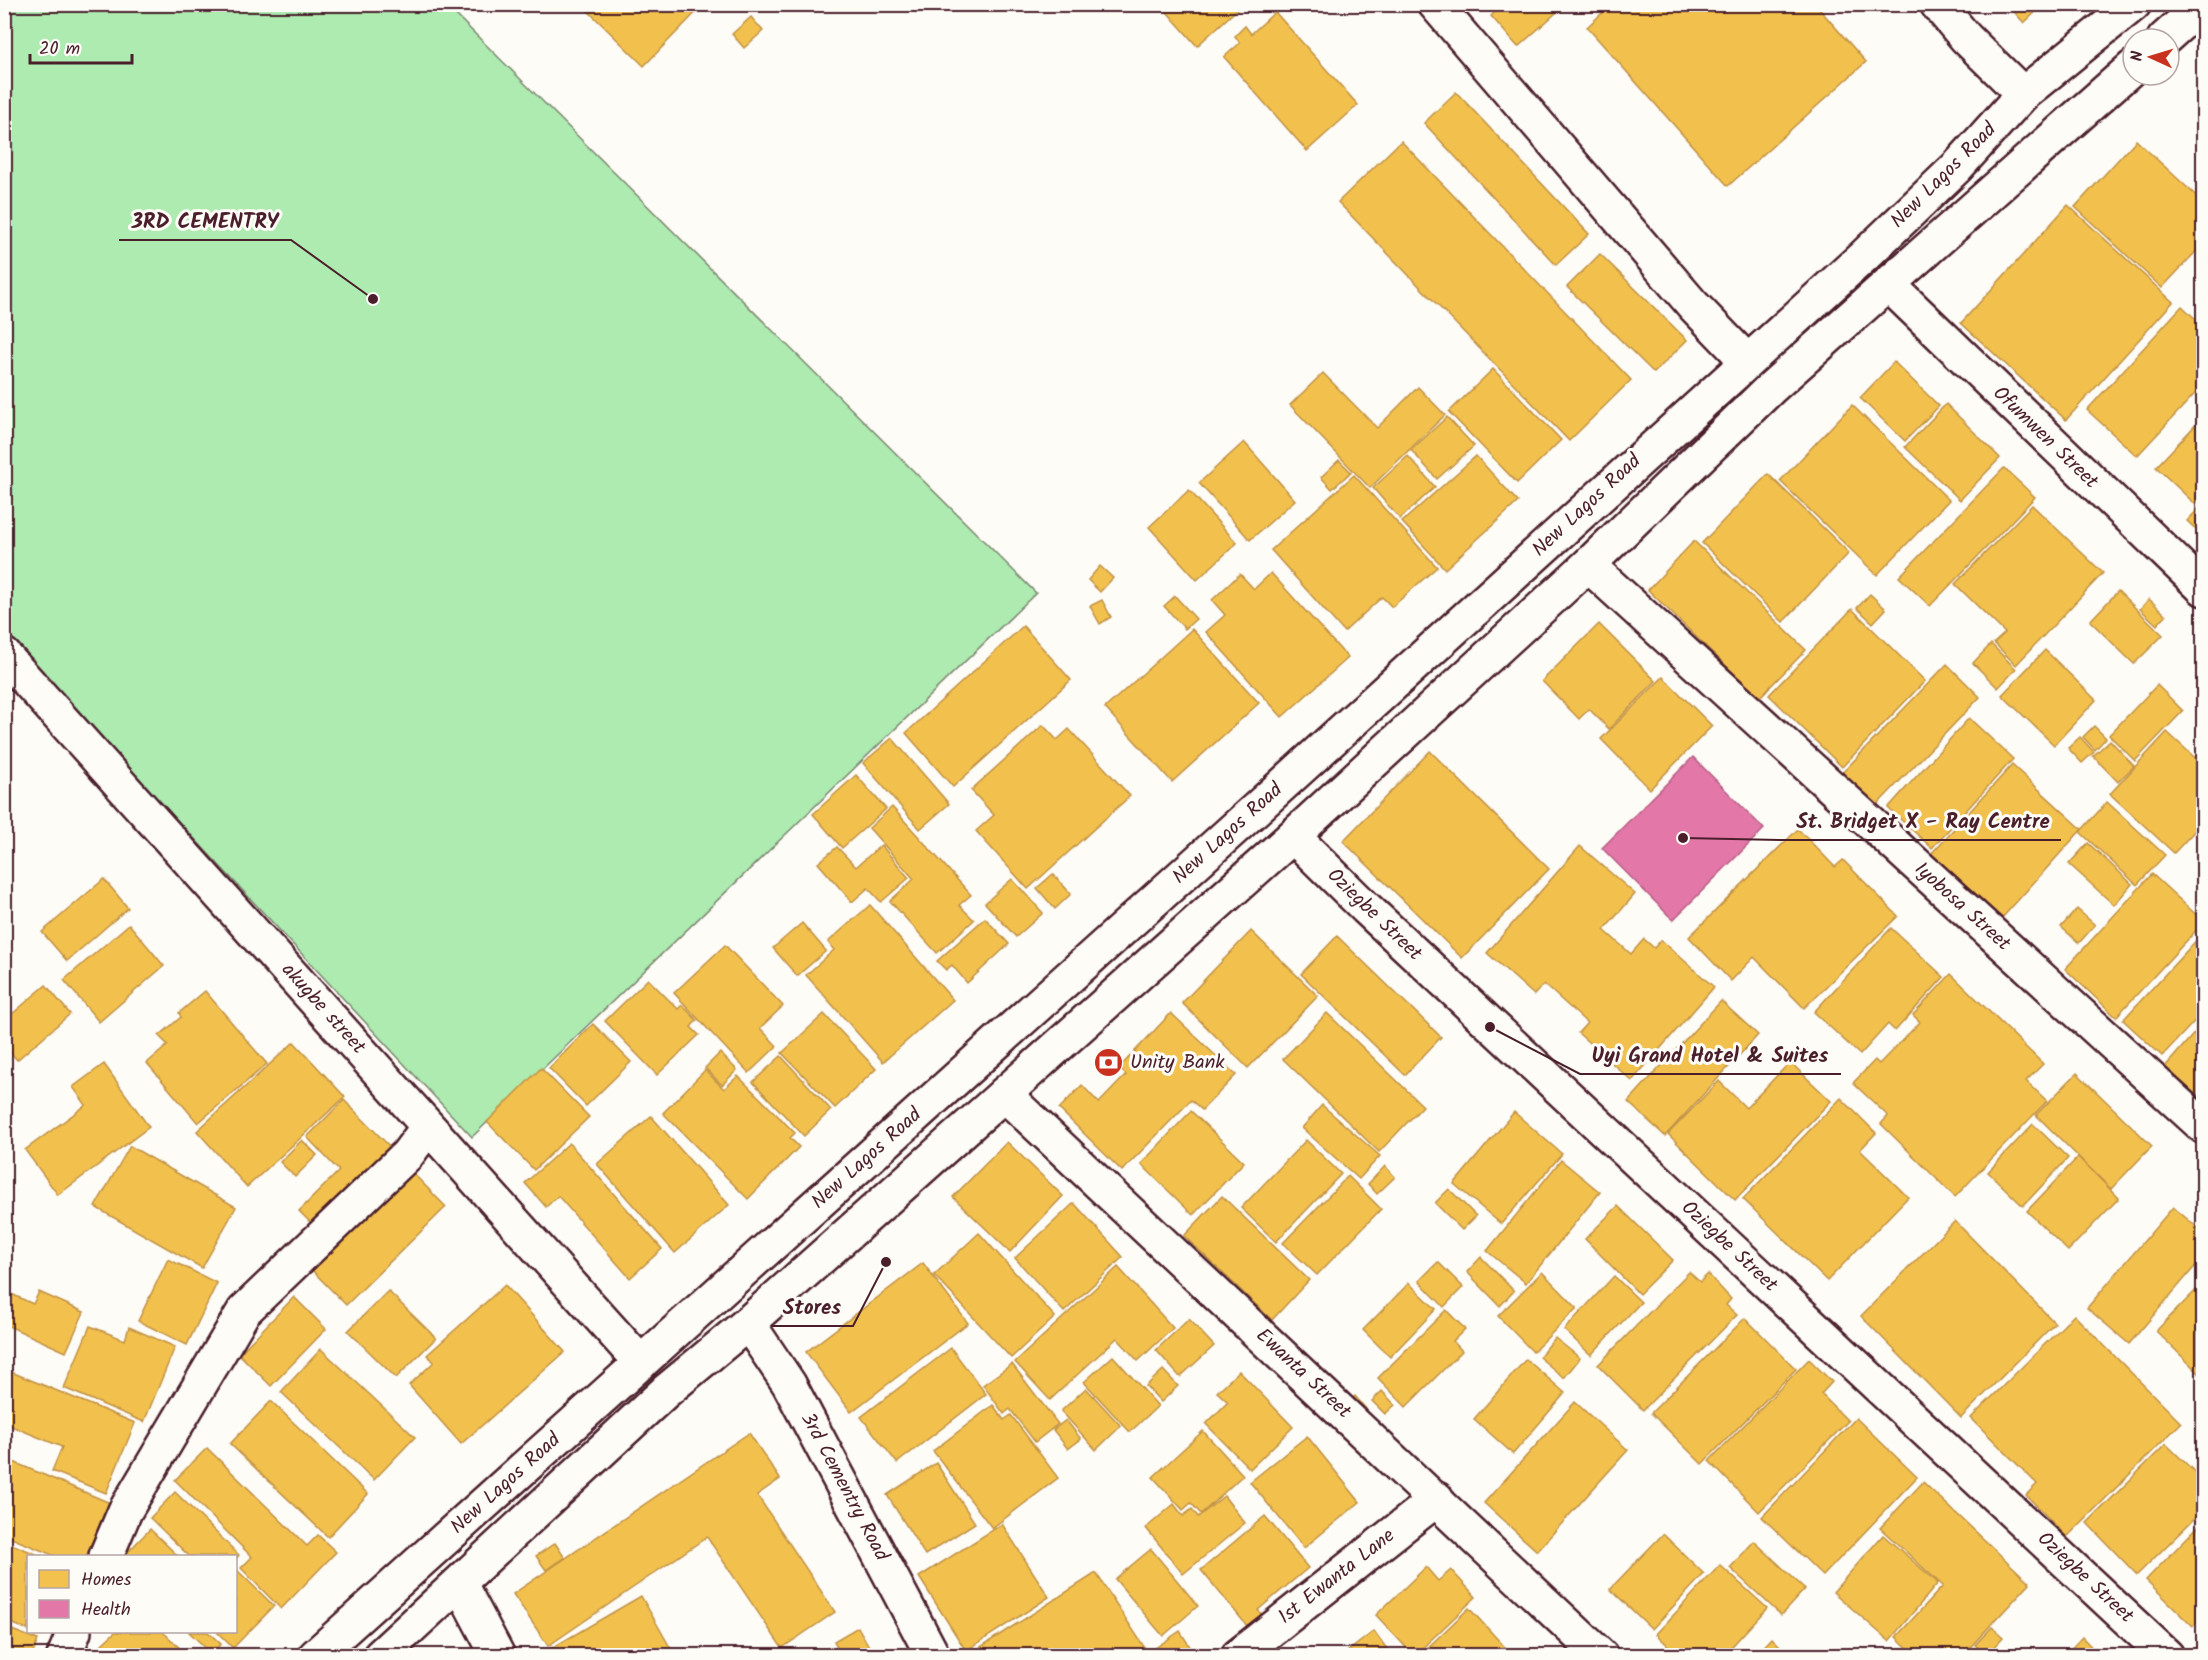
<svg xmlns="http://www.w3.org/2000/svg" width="2208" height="1660" font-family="Kalam,sans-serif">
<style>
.green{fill:#adebb1;stroke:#7c856e;stroke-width:1.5}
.homes{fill:#f2c14e;stroke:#c09044;stroke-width:1.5}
.health{fill:#e377a8;stroke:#b55d82;stroke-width:1.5}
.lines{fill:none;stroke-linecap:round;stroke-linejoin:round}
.minor-casing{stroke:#4a1f2b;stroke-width:38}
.secondary-casing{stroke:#4a1f2b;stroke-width:38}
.minor{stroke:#fdfcf7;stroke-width:33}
.secondary{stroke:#fdfcf7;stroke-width:33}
.labels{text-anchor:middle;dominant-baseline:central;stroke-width:6;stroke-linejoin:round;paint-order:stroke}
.street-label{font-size:20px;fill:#4a1f2b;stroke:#fdfcf7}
.poi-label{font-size:20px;fill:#4a1f2b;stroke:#fdfcf7;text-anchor:start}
.leader{fill:none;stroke:#4a1f2b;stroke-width:2}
.callout-dot{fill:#4a1f2b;stroke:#fdfcf7;stroke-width:2}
.callout-label{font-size:21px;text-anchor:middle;font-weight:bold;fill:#4a1f2b;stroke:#fdfcf7;stroke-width:6;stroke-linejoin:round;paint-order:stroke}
</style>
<rect width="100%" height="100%" fill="#fdfcf7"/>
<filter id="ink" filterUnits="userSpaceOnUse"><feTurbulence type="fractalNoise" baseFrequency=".0167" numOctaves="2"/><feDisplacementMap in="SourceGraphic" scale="12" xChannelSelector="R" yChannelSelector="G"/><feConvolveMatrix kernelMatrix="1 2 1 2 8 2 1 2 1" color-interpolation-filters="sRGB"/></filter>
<g filter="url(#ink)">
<polygon class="green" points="5,4 446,5 1036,593 472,1137 5,635"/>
<g class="homes">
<polygon points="581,4 704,4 644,66"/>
<polygon points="1160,4 1243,4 1197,46"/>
<polygon points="1503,4 1566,4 1518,47 1491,16"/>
<polygon points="1612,4 1815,4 1866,62 1728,186 1587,27"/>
<polygon points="2007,4 2044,4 2024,23"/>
<polygon points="1275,12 1358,105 1307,151 1224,57 1240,43 1235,36 1245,26 1251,34"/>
<polygon points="751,17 763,31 744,48 732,34"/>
<polygon points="1456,92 1589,234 1556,265 1424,123"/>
<polygon points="2136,140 2204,203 2204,243 2162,288 2075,207"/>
<polygon points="1401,141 1631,380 1569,441 1338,202"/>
<polygon points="2068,205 2173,302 2066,420 1961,323"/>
<polygon points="1600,254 1687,340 1654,373 1567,287"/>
<polygon points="2182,306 2204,327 2204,384 2137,456 2087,410"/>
<polygon points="1894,362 1939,406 1905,441 1860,398"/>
<polygon points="1493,369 1561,440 1517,483 1449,412"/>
<polygon points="1323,373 1377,428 1418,387 1445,415 1370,488 1290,405"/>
<polygon points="1946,404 2000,458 1960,500 1905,447"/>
<polygon points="1852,405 1949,500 1877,575 1780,481"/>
<polygon points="2204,416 2204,495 2195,504 2156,467"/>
<polygon points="1447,417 1474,446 1437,479 1411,450"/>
<polygon points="1244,442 1295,500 1250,540 1199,483"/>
<polygon points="1408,456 1435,487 1400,519 1373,488"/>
<polygon points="1476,456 1518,502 1445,569 1402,522"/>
<polygon points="1339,460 1351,472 1332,489 1321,477"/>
<polygon points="2004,468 2035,497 1930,606 1899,577"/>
<polygon points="1768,474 1849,553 1783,622 1702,543"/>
<polygon points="1354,475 1437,567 1392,607 1382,597 1344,632 1271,550"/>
<polygon points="1189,490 1237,543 1197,580 1149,527"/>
<polygon points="2204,503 2204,537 2187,521"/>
<polygon points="2032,505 2103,573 2016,665 1994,643 2005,633 1955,584"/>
<polygon points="1694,541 1806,650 1759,698 1648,590"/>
<polygon points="1100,566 1113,578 1100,592 1088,580"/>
<polygon points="1271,573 1348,658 1282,717 1206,632 1225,615 1212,600 1240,574 1254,589"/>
<polygon points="2118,591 2163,635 2134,664 2090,621"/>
<polygon points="1870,594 1886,609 1873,623 1857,608"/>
<polygon points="1175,596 1196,619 1185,629 1164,606"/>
<polygon points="2149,599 2166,615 2157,625 2140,609"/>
<polygon points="1102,600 1111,617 1100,624 1090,606"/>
<polygon points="1852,609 1925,681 1842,767 1769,695"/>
<polygon points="1599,624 1656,681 1609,729 1589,709 1579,719 1542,681"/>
<polygon points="1023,626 1071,680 953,787 906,733"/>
<polygon points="1192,629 1259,703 1172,782 1105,708"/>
<polygon points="1991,644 2016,669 1998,688 1973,663"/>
<polygon points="2045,650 2096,700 2054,745 2002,695"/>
<polygon points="1947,664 1980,697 1875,807 1841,774"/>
<polygon points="1663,677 1712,726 1650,789 1601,739"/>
<polygon points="2157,685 2183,711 2135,761 2109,735"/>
<polygon points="1969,718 2013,759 1932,848 1888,808"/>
<polygon points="1043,725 1057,740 1069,729 1130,796 1028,889 976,831 994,815 971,790"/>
<polygon points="2094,726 2106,738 2095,750 2083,737"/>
<polygon points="2167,732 2204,766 2204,821 2174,853 2110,794"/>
<polygon points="2080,737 2094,752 2082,763 2068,748"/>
<polygon points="892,738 949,804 920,829 863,763"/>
<polygon points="2110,740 2134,766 2118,782 2093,756"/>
<polygon points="1430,751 1549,869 1462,958 1343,841"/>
<polygon points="2012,765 2082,829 2002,918 1931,854"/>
<polygon points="856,775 886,809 842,848 813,814"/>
<polygon points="2107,802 2165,855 2137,885 2080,832"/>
<polygon points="892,807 971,895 959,905 974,920 937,953 890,901 914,879 869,828"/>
<polygon points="1798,829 1835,867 1843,860 1898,916 1804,1008 1754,957 1731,981 1689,937"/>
<polygon points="2088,843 2132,884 2114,905 2069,864"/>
<polygon points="881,845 909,878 881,902 868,888 852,902 818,863 837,847 856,867"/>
<polygon points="1580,846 1635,894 1604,930 1631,954 1644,939 1654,948 1661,940 1714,987 1632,1081 1578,1033 1587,1023 1544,984 1534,995 1487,953"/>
<polygon points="1053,874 1071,894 1055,909 1037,888"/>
<polygon points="2152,874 2204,922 2116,1017 2065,969"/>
<polygon points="104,879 128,908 67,961 42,932"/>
<polygon points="1012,879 1043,913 1016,937 985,903"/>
<polygon points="870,905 953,1000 883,1062 806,975 834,950 828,942"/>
<polygon points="2077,909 2095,925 2079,943 2061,927"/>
<polygon points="985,918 1009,944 967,983 952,965 946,970 937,961"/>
<polygon points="802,923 826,951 797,976 773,948"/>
<polygon points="129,924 164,966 99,1022 64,980"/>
<polygon points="1891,928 1944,977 1895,1031 1888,1024 1860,1055 1814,1012"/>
<polygon points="1251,931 1318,996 1248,1068 1182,1003"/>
<polygon points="2204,932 2204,1011 2162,1056 2123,1020"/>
<polygon points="1337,936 1441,1037 1405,1075 1301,974"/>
<polygon points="725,945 783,1006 760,1028 777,1046 749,1073 674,993"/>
<polygon points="1951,974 2043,1064 2026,1081 2047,1101 1955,1197 1881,1124 1888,1116 1853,1083 1875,1060 1879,1064 1920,1022 1913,1015"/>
<polygon points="648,979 678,1009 682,1005 697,1020 691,1027 699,1035 657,1075 605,1021"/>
<polygon points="46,985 70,1014 17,1060 4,1045 4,1021"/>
<polygon points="205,991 267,1064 198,1123 147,1063 168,1045 159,1036 181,1017 179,1013"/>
<polygon points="1721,1001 1758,1035 1665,1136 1628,1102"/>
<polygon points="1171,1013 1236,1075 1202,1110 1191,1100 1122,1171 1059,1109 1082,1085 1099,1103 1126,1075 1119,1068"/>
<polygon points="1327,1013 1423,1106 1379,1152 1283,1059"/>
<polygon points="824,1014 876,1069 835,1108 782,1053"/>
<polygon points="2204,1022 2204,1101 2164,1068"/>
<polygon points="593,1024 631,1062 586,1106 549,1068"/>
<polygon points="294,1042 345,1097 247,1187 197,1131"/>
<polygon points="720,1053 737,1070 722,1085 705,1068"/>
<polygon points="781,1056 831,1110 804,1136 753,1082"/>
<polygon points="1790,1062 1831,1101 1735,1200 1668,1134 1719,1081 1746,1108"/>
<polygon points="104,1064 149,1127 58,1195 25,1150 86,1105 73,1087"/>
<polygon points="541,1068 589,1117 534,1170 487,1122"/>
<polygon points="705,1070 724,1089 738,1076 795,1133 790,1138 799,1147 748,1199 663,1113"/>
<polygon points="2077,1073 2152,1146 2111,1189 2036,1115"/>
<polygon points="1841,1098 1876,1133 1860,1150 1908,1197 1827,1281 1743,1199"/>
<polygon points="344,1100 400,1157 322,1234 299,1211 339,1171 307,1137"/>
<polygon points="1322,1105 1380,1156 1359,1179 1302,1128"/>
<polygon points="1191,1111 1244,1162 1193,1215 1141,1164"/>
<polygon points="1514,1112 1562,1154 1501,1224 1454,1184"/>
<polygon points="651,1116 729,1205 675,1253 597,1164"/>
<polygon points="2033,1124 2068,1158 2023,1206 1988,1172"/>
<polygon points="302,1140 317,1155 295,1177 280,1162"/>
<polygon points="1306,1140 1341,1174 1276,1242 1241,1208"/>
<polygon points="1007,1142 1063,1196 1010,1252 953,1197"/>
<polygon points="569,1143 662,1249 630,1278 558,1196 546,1207 525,1183"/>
<polygon points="130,1146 236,1207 202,1268 95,1207"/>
<polygon points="2078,1157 2119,1198 2068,1251 2027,1211"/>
<polygon points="1561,1160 1600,1192 1526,1283 1487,1251"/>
<polygon points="402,1162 446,1207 346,1305 302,1260"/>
<polygon points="1385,1166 1395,1177 1377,1194 1368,1184"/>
<polygon points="1348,1176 1381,1209 1317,1275 1283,1243"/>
<polygon points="1449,1189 1476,1216 1462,1230 1435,1203"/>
<polygon points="1222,1196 1309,1280 1272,1320 1184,1236"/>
<polygon points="1074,1203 1123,1257 1064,1312 1015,1258"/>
<polygon points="1618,1206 1673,1260 1639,1294 1585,1239"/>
<polygon points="2173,1207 2204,1233 2204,1256 2129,1344 2087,1308"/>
<polygon points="1955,1221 2055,1323 1961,1418 1861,1316"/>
<polygon points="979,1233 1055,1317 1011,1358 934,1275"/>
<polygon points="1481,1257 1514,1291 1500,1306 1467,1272"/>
<polygon points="168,1259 217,1283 187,1345 138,1321"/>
<polygon points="1438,1262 1463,1287 1444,1307 1419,1281"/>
<polygon points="923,1263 968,1323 851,1412 806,1352"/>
<polygon points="1118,1267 1173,1328 1138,1361 1117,1338 1050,1400 1015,1362"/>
<polygon points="1542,1272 1577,1308 1533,1352 1498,1316"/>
<polygon points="1689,1272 1700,1282 1708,1274 1731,1299 1726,1305 1737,1315 1643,1410 1598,1365"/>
<polygon points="1614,1276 1641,1302 1591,1355 1564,1330"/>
<polygon points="2204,1282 2204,1378 2156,1331"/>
<polygon points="1409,1283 1436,1309 1390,1357 1363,1330"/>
<polygon points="505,1285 565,1352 461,1444 409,1385 434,1362 427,1355"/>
<polygon points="388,1291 436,1338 396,1378 348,1331"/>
<polygon points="7,1292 33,1304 39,1292 84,1312 66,1352 4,1324"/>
<polygon points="294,1297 326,1329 271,1386 239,1354"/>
<polygon points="1446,1310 1465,1329 1453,1341 1462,1351 1406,1407 1378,1378"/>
<polygon points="2074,1315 2181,1423 2067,1537 2026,1495 2037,1484 1971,1418"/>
<polygon points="1745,1318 1796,1369 1702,1464 1651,1413"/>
<polygon points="1189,1319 1214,1346 1180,1377 1156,1350"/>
<polygon points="90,1326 125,1340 129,1327 175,1347 144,1422 64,1388"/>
<polygon points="1555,1338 1580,1358 1564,1378 1539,1357"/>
<polygon points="951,1348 986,1394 897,1463 861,1417"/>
<polygon points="321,1349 415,1437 374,1480 281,1392"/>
<polygon points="1113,1356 1158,1406 1130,1432 1084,1382"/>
<polygon points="1526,1359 1565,1393 1513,1454 1474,1419"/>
<polygon points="1809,1359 1832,1382 1821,1394 1848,1421 1759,1512 1709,1461"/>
<polygon points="1012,1364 1058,1424 1035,1442 1010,1409 1004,1414 983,1385"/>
<polygon points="4,1369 135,1423 106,1493 52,1471 62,1447 4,1423"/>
<polygon points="1163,1370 1178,1386 1161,1402 1146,1386"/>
<polygon points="1239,1371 1293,1427 1250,1469 1206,1424 1228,1402 1217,1392"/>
<polygon points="1086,1388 1121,1426 1096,1450 1061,1411"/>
<polygon points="1382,1391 1395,1405 1385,1414 1372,1401"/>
<polygon points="1355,1396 1366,1409 1357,1417 1346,1404"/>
<polygon points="271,1401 368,1494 328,1537 230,1444"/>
<polygon points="1575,1402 1628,1450 1537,1551 1484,1503"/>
<polygon points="993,1405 1004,1420 1011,1415 1058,1478 992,1528 933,1451"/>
<polygon points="1856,1418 1917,1477 1823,1576 1762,1517"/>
<polygon points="1066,1420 1081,1439 1068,1449 1053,1430"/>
<polygon points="1203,1431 1243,1475 1201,1514 1191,1503 1183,1510 1153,1477"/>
<polygon points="749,1433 780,1479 757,1495 835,1612 782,1648 707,1537 548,1646 513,1594"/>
<polygon points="1307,1436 1360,1502 1304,1548 1250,1482"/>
<polygon points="2166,1444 2204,1481 2204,1509 2137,1575 2087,1523"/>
<polygon points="207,1448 307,1546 318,1535 336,1552 281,1609 241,1568 252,1557 175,1480"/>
<polygon points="4,1458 110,1503 87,1556 55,1556 4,1535"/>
<polygon points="936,1463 975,1523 925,1555 887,1495"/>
<polygon points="1923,1482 2030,1583 1962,1656 1916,1656 1896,1637 1943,1586 1880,1528"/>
<polygon points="175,1492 239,1555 236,1559 236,1556 189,1556 150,1518"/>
<polygon points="1224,1496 1245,1523 1183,1574 1146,1528 1174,1504 1183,1516 1192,1509 1198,1517"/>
<polygon points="1265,1516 1308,1568 1258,1610 1268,1621 1253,1633 1201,1570"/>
<polygon points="2204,1520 2204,1616 2193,1626 2146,1580"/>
<polygon points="1002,1524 1049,1597 966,1651 919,1577"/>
<polygon points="150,1529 178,1556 124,1556"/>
<polygon points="1663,1534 1704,1574 1652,1629 1610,1589"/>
<polygon points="1883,1535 1938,1583 1889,1641 1833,1592"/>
<polygon points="4,1541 41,1556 28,1556 28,1630 4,1620"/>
<polygon points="1754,1541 1805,1589 1781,1615 1730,1568"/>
<polygon points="555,1543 565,1558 546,1570 536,1556"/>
<polygon points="1151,1549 1198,1606 1163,1636 1115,1579"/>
<polygon points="1720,1565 1767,1608 1723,1656 1679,1656 1656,1634"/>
<polygon points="1426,1567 1438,1581 1451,1570 1476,1597 1414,1656 1376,1615"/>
<polygon points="236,1569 274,1606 233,1648 217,1632 236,1632"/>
<polygon points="1096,1573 1148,1653 1180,1631 1196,1656 983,1656 979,1648"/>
<polygon points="641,1596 675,1656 538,1656"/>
<polygon points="1469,1608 1513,1656 1419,1656"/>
<polygon points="4,1627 38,1640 32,1656 4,1656"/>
<polygon points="858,1627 871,1650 862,1656 842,1656 834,1641"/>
<polygon points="1992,1627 2003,1637 1987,1655 1975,1645"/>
<polygon points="1374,1631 1392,1656 1342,1656"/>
<polygon points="115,1632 163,1632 188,1656 112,1656 101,1645"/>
<polygon points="189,1632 208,1632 221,1644 211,1653"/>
<polygon points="2082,1637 2100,1656 2064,1656"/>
<polygon points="1772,1638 1790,1656 1755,1656"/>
<polygon points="880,1650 883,1656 870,1656"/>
</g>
<polygon class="health" points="1693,757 1764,829 1673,920 1602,848"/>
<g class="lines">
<defs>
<g id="minor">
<polyline points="1435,4 1693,305 1746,360"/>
<polyline points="1937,4 1966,38 2023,94"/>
<polyline points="1889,285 2204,589"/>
<polyline points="1588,565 2204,1127"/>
<polyline points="4,655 641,1363"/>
<polyline points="1293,836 1366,908 2167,1656"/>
<polyline points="1004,1094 1601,1656"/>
<polyline points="748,1323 789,1384 933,1656"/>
<polyline points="106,1556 125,1511 244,1311 407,1155 428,1127"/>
<polyline points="460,1584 498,1656"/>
<polyline points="64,1656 74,1632"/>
<polyline points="1238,1656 1437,1499"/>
</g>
<g id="secondary">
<polyline points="2164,39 2203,4"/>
<polyline points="315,1656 1257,808 1864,256 1957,167 2023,94 2134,4"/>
<polyline points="380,1656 666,1391 748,1323 1293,836 1588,565 1771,388 2133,67"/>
</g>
</defs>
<use href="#minor" class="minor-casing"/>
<use href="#secondary" class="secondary-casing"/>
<use href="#minor" class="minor"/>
<use href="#secondary" class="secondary"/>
</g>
</g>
<defs>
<symbol id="bank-disc" viewBox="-11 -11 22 22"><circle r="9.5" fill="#c8321e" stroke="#fdfcf7"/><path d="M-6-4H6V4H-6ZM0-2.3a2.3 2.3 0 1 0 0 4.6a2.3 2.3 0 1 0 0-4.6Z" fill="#fff"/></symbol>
</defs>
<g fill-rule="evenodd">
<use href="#bank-disc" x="1092" y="1046" width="33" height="33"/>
</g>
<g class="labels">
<g class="street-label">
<text transform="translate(1944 176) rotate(-45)">New Lagos Road</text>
<text transform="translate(2045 438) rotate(44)">Ofumwen Street</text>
<text transform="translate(1587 506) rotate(-43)">New Lagos Road</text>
<text transform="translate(1228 834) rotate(-42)">New Lagos Road</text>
<text transform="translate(1962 907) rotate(42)">Iyobosa Street</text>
<text transform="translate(1374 915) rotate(44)">Oziegbe Street</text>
<text transform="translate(323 1009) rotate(48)">akugbe street</text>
<text transform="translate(867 1159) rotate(-42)">New Lagos Road</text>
<text transform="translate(1729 1247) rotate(43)">Oziegbe Street</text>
<text transform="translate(1303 1374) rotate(43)">Ewanta Street</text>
<text transform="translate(506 1484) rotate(-42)">New Lagos Road</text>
<text transform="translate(844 1487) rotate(62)">3rd Cementry Road</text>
<text transform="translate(1337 1577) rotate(-38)">1st Ewanta Lane</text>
<text transform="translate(2085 1578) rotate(43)">Oziegbe Street</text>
</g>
<g class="poi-label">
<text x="1130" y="1063">Unity Bank</text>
</g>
</g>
<path class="leader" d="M373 299L291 240H119M1683 838L1784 840H2061M1490 1027L1580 1074H1841M886 1262L853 1326H771"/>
<g class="callout-dot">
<circle cx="373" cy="299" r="6"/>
<circle cx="1683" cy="838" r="6"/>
<circle cx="1490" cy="1027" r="6"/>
<circle cx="886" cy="1262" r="6"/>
</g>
<g class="callout-label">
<text x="205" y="228">3RD CEMENTRY</text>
<text x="1923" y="828">St. Bridget X - Ray Centre</text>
<text x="1710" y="1062">Uyi Grand Hotel &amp; Suites</text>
<text x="812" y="1314">Stores</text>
</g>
<rect width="2208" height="1660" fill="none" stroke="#fdfcf7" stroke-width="24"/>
<rect x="12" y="12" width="2184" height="1636" fill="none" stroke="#4a1f2b" stroke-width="2" filter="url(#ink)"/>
<rect x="27" y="1555" width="210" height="78" fill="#fdfcf7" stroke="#b5a4a5" stroke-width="1.5"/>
<rect x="39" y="1570" width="30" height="18" fill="#f2c14e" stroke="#b5a4a5" stroke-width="1.5"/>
<text x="81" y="1585" font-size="18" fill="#4a1f2b">Homes</text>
<rect x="39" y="1600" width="30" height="18" fill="#e377a8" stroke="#b5a4a5" stroke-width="1.5"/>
<text x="81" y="1615" font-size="18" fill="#4a1f2b">Health</text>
<g transform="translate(2151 57) rotate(274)"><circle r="28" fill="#fdfcf7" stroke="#b5a4a5" stroke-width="1.5"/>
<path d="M0-4.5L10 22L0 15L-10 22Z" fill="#c8321e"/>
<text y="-9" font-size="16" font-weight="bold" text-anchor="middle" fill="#4a1f2b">N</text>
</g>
<path d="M30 54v9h102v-9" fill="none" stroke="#4a1f2b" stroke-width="3"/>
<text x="39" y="54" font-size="18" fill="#4a1f2b" stroke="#fdfcf7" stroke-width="4.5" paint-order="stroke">20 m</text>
</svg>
